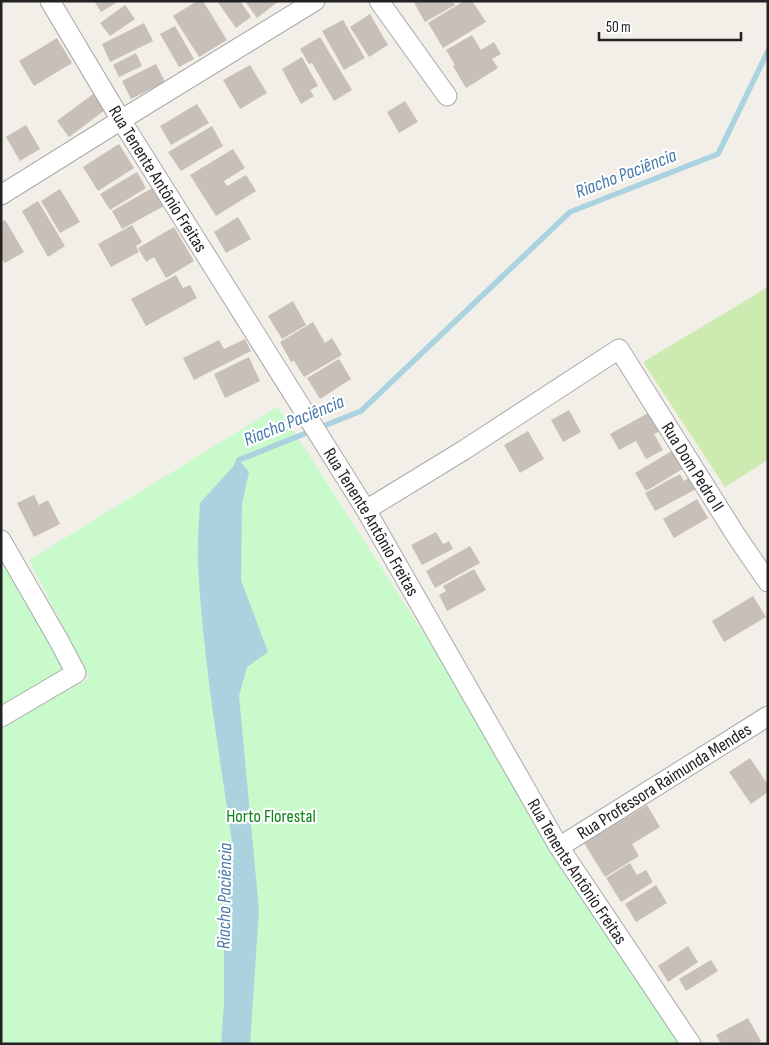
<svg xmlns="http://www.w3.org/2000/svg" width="769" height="1045" font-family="'Sofia Sans Condensed',sans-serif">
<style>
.grass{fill:#cdebb0}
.park{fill:#c8facc}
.water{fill:#aad3df}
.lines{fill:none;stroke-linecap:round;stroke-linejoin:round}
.stream{stroke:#aad3df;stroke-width:5.5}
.building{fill:#c7bfb8}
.minor-casing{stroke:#a9a9a9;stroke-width:21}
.minor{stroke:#fff;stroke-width:19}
.labels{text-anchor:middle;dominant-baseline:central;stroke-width:4.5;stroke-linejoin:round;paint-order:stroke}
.street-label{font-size:18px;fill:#222;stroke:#fff}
.park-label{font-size:18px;fill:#0c8416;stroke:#fff}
.water-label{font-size:19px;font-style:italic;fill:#4a7aab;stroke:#fff}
</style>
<rect width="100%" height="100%" fill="#f2efe9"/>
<polygon class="grass" points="768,287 768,460 725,487 643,362"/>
<polygon class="park" points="278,407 558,842 683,1044 1,1044 1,549 76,686 89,678 29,560"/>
<path class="water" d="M239,460L249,472L242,504L241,580L268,652L247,667L239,696L259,910L250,1044H221L224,1004V877L234,855C220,758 203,661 198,564C197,543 199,523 200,503Z"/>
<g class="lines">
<polyline class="stream" points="236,467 239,460 361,411 570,212 718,154 768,51"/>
</g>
<g class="building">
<polygon points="94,1 119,1 101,12"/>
<polygon points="197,1 203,1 227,40 199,57 173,16"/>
<polygon points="217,1 240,1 251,17 236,28"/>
<polygon points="245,1 279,1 257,18"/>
<polygon points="413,1 453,1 455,5 425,22"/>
<polygon points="464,1 472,1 486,22 443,48 428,23"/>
<polygon points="125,5 135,19 110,36 100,23"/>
<polygon points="370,14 388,45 369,57 350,27"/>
<polygon points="343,20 365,58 344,70 322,31"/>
<polygon points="144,23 153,41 110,62 102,44"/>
<polygon points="175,26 194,59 179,67 160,34"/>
<polygon points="472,35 481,50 494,42 501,54 492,59 498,68 466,88 453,66 455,65 446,50"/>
<polygon points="320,37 352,90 334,101 312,63 309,64 300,49"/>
<polygon points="57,38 72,63 34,86 19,61"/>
<polygon points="136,53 142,66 119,77 113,65"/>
<polygon points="302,57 318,86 310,90 314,96 301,104 282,69"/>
<polygon points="156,64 165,82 131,99 122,81"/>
<polygon points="250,65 267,93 240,109 223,80"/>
<polygon points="93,94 105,110 69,137 57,121"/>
<polygon points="405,101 418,122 399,133 387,112"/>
<polygon points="197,104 209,123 171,145 160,126"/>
<polygon points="26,125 40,149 20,161 6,137"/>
<polygon points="212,126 223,146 181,171 168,152"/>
<polygon points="119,144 134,168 98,191 83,167"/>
<polygon points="233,149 245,168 224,181 227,186 246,175 256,191 216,216 190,175"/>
<polygon points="137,172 146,188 110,210 100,194"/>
<polygon points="154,187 164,206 122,229 112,211"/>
<polygon points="60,189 80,222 60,233 41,201"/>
<polygon points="38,201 65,246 48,257 22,211"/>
<polygon points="238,217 251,239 226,253 214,232"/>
<polygon points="5,220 24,252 5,263 1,258 1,222"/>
<polygon points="132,225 142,242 136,246 139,252 111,267 98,244"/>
<polygon points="174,227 194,261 166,278 154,257 146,262 138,248"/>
<polygon points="176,275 183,288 190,285 197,298 146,326 131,299"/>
<polygon points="293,301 306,325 282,339 268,316"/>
<polygon points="313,322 325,343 332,338 342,355 304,377 294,361 291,362 280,342"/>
<polygon points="245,339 251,351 194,380 183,358 219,340 224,349"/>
<polygon points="249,357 260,381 225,398 214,374"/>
<polygon points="339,359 351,379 320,399 307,378"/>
<polygon points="569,410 581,432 563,442 551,420"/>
<polygon points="652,411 662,430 654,434 663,450 646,459 636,441 619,450 610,434"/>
<polygon points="528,431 544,459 520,473 504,445"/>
<polygon points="675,449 686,467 646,491 635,473"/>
<polygon points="680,474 684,481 692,476 698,488 655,511 645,493"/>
<polygon points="34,495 39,505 48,500 60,524 34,537 17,503"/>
<polygon points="697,499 708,518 674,538 663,519"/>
<polygon points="436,532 443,544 449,541 453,549 422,565 411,545"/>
<polygon points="470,546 480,563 435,588 426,571"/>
<polygon points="474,569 486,590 447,611 439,595 446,591 443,586"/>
<polygon points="753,596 766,617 724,642 712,621"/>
<polygon points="750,758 768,785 768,792 751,804 729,772"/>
<polygon points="647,805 660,827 632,844 639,856 605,877 584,843"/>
<polygon points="630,863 637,875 646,870 653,882 621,902 606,878"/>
<polygon points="656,885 667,903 636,922 625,904"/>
<polygon points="688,946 698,962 668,982 658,966"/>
<polygon points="711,960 718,971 686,991 679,979"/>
<polygon points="748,1018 761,1041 757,1044 721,1044 716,1035"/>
</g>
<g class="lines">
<defs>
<g id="minor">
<path id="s1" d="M50,1L121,120L366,510L559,847L691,1044"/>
<polyline points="379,1 447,96"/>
<polyline points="1,195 121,120 315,1"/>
<path id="s2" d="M366,510L464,450L619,349L737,537L768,582"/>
<polyline points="1,540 58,639 76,673 1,717"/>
<path id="s3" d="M559,847L768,716"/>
</g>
</defs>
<use href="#minor" class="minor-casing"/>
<use href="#minor" class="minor"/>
</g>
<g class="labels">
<g class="street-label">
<text stroke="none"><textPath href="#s1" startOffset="208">Rua Tenente Antônio Freitas</textPath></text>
<text stroke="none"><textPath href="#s2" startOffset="439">Rua Dom Pedro II</textPath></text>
<text stroke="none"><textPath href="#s1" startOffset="612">Rua Tenente Antônio Freitas</textPath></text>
<text stroke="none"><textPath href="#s3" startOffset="124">Rua Professora Raimunda Mendes</textPath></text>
<text stroke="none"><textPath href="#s1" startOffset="1018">Rua Tenente Antônio Freitas</textPath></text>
</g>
<g class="park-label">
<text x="271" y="816">Horto Florestal</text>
</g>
<g class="water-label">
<text transform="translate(626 174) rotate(-21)">Riacho Paciência</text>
<text transform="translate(294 421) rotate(-22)">Riacho Paciência</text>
<text transform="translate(225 896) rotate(-89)">Riacho Paciência</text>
</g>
</g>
<rect width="769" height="1045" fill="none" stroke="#222222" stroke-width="5"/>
<path d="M599 32v8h142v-8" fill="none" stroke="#222222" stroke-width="2.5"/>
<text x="606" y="32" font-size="15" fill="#222222" stroke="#ffffff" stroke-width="4" paint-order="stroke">50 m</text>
</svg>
